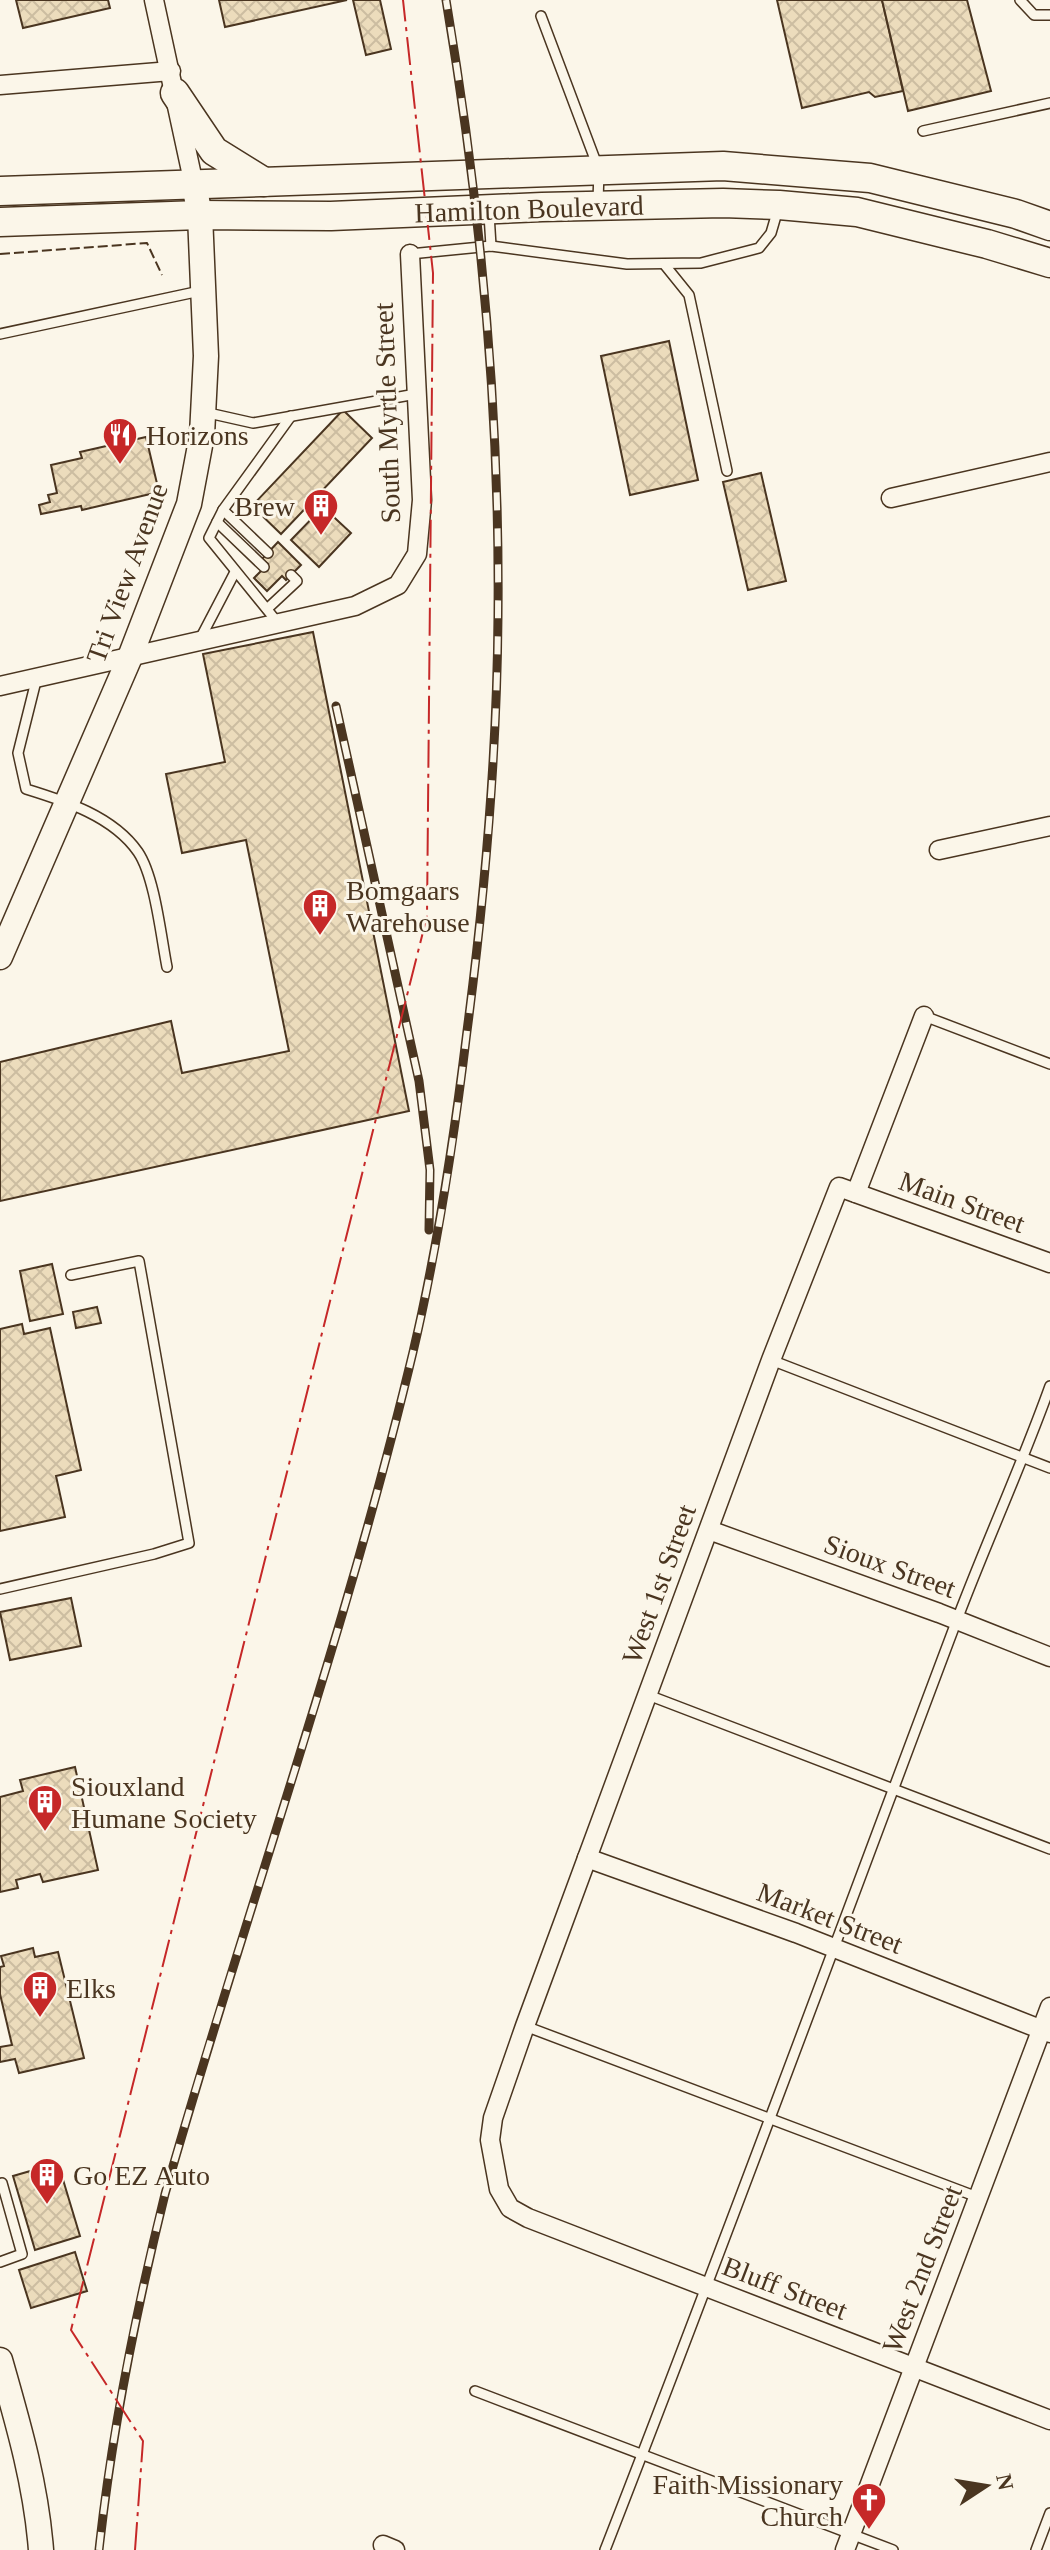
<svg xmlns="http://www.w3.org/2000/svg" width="1050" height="2550" font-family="'Times New Roman',serif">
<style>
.building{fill:url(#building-cross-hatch);stroke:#4a3520;stroke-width:2}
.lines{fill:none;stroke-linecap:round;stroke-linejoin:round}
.lane-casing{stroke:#4a3520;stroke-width:12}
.street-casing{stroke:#4a3520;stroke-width:21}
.secondary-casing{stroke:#4a3520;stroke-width:27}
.primary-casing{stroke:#4a3520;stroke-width:31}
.lane{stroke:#fbf6e9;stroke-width:9}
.street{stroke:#fbf6e9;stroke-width:18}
.secondary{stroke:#fbf6e9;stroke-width:24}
.primary{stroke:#fbf6e9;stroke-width:28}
.rail-casing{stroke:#4a3520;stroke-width:9}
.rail{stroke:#fbf6e9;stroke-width:6;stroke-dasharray:18;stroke-linecap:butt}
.fence{stroke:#4a3520;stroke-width:2;stroke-dasharray:10 4;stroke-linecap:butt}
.power{stroke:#c62828;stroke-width:2;stroke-dasharray:28 6 4 6;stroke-linecap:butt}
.labels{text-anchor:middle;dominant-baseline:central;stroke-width:6;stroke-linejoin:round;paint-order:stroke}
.street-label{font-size:28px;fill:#4a3520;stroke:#fbf6e9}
.poi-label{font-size:28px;fill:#4a3520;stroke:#fbf6e9;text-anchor:start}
</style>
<defs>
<pattern id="building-cross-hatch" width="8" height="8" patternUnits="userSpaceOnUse" patternTransform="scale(2)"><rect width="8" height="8" fill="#ecdcbc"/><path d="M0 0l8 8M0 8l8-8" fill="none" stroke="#ccbda1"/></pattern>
</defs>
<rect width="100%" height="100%" fill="#fbf6e9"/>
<g class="building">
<polygon points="16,0 108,0 110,8 23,28"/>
<polygon points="219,0 347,0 225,27"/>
<polygon points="353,0 380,0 391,49 366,55"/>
<polygon points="777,0 882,0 903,91 875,97 869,92 802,108"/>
<polygon points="882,0 967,0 991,91 908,111"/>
<polygon points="669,341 698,480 630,495 601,356"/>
<polygon points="343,410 372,438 281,534 252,506"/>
<polygon points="146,437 159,492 82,510 81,506 41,514 39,505 50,502 48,495 57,493 51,465 82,458 80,452"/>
<polygon points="761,473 786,581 748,590 723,482"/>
<polygon points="323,507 351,533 319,567 291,540"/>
<polygon points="278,542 301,565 286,580 282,576 267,591 254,578 268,564 262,559"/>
<polygon points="313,632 409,1111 0,1201 0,1062 171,1021 182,1073 289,1051 246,840 182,853 166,774 225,762 203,654"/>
<polygon points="52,1264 63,1314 30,1321 20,1271"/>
<polygon points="97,1307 101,1323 76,1328 73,1312"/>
<polygon points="22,1324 24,1334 50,1328 81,1470 56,1476 65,1517 0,1531 0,1329"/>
<polygon points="71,1598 81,1646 10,1660 0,1612"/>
<polygon points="75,1767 98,1870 43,1882 40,1874 16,1880 18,1888 0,1892 0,1797 23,1791 20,1780"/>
<polygon points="33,1948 35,1957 58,1952 84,2058 19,2073 15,2059 0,2062 0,2047 12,2045 0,1994 0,1967 4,1966 1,1956"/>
<polygon points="58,2163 80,2236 35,2250 13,2176"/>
<polygon points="75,2252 87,2291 31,2308 19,2270"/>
</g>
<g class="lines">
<defs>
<g id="lane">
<polyline points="1020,0 1034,15 1050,15"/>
<polyline points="541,16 599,170 598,202"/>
<polyline points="923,131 1050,103"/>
<polyline points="489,214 491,246"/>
<polyline points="410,254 491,246 627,264 701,263 759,248 771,233 778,209"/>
<polyline points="664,264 689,295 727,471"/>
<polyline points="0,334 200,291"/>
<polyline points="204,412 253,423 416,394"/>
<polyline points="223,510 268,553"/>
<polyline points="217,522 264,567"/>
<polyline points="267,609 297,581 291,575"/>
<polyline points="278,623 209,538 223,510 291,416"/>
<polyline points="200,639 235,572"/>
<path d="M37,677L18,753L26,789C65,801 113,816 138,852C155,877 161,937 167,967"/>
<polyline points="924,1016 1050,1064"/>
<polyline points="771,1360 1050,1468"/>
<polyline points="0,1589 154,1554 189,1543 139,1261 71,1275"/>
<polyline points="648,1695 1050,1849"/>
<polyline points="525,2026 980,2198"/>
<polyline points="0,2184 2,2183 22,2254 0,2262"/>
<polyline points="475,2391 893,2550"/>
<path d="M605,2550C725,2243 839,1933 955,1625C985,1545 1021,1467 1050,1386"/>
<polyline points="1036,2550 1050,2513"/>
</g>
<g id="street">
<polyline points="154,0 194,185"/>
<polyline points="0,85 171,71"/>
<polyline points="891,498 1050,462"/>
<polyline points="0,686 355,606 398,585 417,554 422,500 410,254"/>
<polyline points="939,850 1050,826"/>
<polyline points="856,1193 924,1016"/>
<polyline points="1050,1263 839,1187 771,1360 525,2026 493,2118 490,2140 499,2189 510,2208 528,2218 1050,2420"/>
<polyline points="709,1530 939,1613 1050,1657"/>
<polyline points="587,1858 796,1933 1050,2033"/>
<polyline points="383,2545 395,2550"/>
<polyline points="845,2550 1050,2007"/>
</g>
<g id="secondary">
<polyline points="0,957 130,657 189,504 202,435 206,356 200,215 194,185"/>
<path d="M0,2360C18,2423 36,2484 41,2550"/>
</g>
<g id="primary">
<polyline points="175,93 214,151 264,182"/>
<polyline points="0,191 723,166 870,178 1016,214 1050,226"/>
<polyline points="0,222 200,215 331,216 542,207 723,203 779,205 857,212 987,244 1050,263"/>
</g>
</defs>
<use href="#lane" class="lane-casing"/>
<use href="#street" class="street-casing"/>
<use href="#secondary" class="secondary-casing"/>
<use href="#primary" class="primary-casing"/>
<use href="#lane" class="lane"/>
<use href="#street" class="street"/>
<use href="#secondary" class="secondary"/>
<use href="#primary" class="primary"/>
<defs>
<g id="rail">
<polyline points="336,706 419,1081 430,1170 429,1230"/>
<path d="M99,2550C112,2430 136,2311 165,2194C245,1913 345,1637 413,1352C438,1246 454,1139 467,1031C485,893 497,755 498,616C500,411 480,202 446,0"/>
</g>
</defs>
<use href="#rail" class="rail-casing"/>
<use href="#rail" class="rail"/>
<polyline class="fence" points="0,254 147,243 162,275"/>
<polyline class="power" points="135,2550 143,2441 71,2330 427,916 433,273 403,0"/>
</g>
<defs>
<symbol id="restaurant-pin" viewBox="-11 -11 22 30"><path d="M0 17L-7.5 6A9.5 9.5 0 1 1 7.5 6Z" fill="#c62828" stroke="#fbf6e9"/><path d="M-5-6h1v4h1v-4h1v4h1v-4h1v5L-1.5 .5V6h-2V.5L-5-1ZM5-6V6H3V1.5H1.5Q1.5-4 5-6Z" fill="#fff"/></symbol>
<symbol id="building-pin" viewBox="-11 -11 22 30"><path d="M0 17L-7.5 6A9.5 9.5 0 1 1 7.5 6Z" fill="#c62828" stroke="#fbf6e9"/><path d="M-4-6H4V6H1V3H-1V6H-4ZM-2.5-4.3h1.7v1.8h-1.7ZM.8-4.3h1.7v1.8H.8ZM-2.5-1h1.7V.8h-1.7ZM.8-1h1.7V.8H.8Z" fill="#fff"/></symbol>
<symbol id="church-pin" viewBox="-11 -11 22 30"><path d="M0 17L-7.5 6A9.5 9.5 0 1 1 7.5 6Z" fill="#c62828" stroke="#fbf6e9"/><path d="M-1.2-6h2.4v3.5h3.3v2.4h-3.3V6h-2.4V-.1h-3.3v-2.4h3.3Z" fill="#fff"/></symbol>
</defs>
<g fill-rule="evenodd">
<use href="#restaurant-pin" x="100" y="415" width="40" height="54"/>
<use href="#building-pin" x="301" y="486" width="40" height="54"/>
<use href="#building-pin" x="300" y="886" width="40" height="54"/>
<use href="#building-pin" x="25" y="1782" width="40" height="54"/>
<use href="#building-pin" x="20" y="1968" width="40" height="54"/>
<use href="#building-pin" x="27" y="2155" width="40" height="54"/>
<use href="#church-pin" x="849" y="2480" width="40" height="54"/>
</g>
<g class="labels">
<g class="street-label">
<text transform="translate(529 209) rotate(-2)">Hamilton Boulevard</text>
<text transform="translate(387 413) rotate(-92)">South Myrtle Street</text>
<text transform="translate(127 573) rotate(-70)">Tri View Avenue</text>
<text transform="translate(962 1202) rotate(20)">Main Street</text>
<text transform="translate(890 1566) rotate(20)">Sioux Street</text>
<text transform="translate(659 1584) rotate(-70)">West 1st Street</text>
<text transform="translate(830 1918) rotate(21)">Market Street</text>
<text transform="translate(922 2269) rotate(-69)">West 2nd Street</text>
<text transform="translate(785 2288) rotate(21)">Bluff Street</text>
</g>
<g class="poi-label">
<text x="146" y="435">Horizons</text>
<text x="295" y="506" text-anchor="end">Brew</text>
<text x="346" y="890">Bomgaars<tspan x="346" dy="32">Warehouse</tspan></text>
<text x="71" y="1786">Siouxland<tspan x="71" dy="32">Humane Society</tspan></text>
<text x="66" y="1988">Elks</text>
<text x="73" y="2175">Go EZ Auto</text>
<text x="843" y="2484" text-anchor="end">Faith Missionary<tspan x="843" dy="32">Church</tspan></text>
</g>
</g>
<g transform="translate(986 2486) rotate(78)" stroke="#fbf6e9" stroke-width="6" paint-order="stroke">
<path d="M0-6L14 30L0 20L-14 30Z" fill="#4a3520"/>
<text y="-12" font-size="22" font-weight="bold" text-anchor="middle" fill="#4a3520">N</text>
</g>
</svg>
